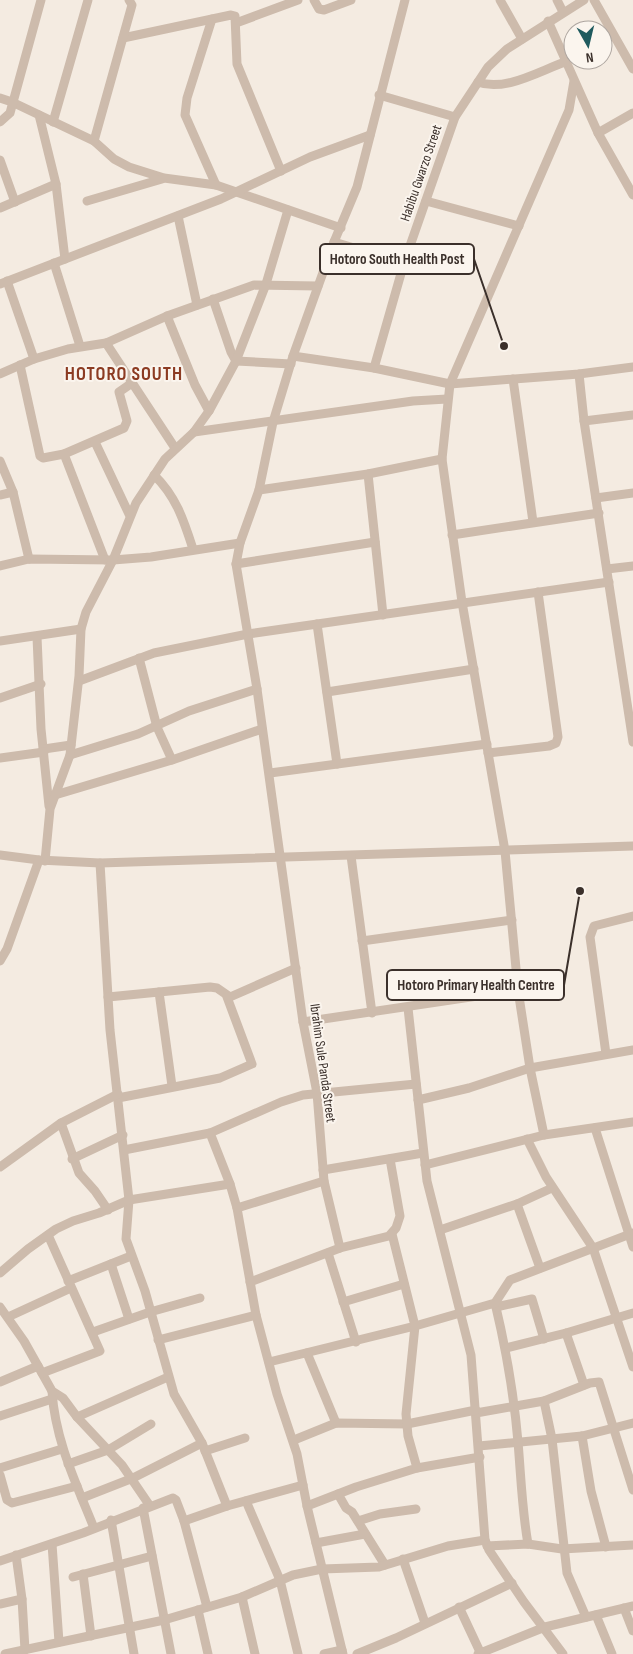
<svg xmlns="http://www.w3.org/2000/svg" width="633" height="1654" font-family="'Sofia Sans Condensed',sans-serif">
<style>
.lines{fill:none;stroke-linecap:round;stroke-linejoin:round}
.minor{stroke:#cdbbac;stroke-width:9}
.labels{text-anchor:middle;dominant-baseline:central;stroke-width:4;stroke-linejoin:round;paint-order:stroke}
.street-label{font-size:14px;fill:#3b302b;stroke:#fbf5ee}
.district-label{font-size:19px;font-weight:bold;letter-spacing:1px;fill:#8c3b22;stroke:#fbf5ee}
.leader{fill:none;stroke:#3b302b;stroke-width:2}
.callout-dot{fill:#3b302b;stroke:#fbf5ee;stroke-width:2}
.callout{fill:#fbf5ee;stroke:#3b302b;stroke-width:2}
.callout-label{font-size:15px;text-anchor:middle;font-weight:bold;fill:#3b302b}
</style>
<rect width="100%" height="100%" fill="#f4ebe1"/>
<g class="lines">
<g class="minor">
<polyline points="314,0 319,9 324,10 351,0"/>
<polyline points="500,0 522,39"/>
<polyline points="557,0 563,12"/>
<polyline points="594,0 633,69"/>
<polyline points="212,19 187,98 185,115 216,185"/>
<polyline points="548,21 598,133 633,195"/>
<polyline points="236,23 298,0"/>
<polyline points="123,38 231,15 235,16 237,64 281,171"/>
<path d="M478,82C505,92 539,71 565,62"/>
<polyline points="379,95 455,117"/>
<polyline points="0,98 12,102 94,141 114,159 129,167 164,178 216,185 341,228"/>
<polyline points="39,115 56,184 65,259"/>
<polyline points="0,122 10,113 41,0"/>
<polyline points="53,122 88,0"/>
<polyline points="598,133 633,113"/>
<polyline points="94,141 132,5 129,0"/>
<polyline points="0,160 15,202"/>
<polyline points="87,201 162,179"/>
<polyline points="426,201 519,226"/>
<polyline points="0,208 56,184"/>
<polyline points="178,216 197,305"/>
<polyline points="334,242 404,263"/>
<polyline points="54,263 80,346"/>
<polyline points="7,281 34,359"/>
<polyline points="0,284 221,199 310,157 370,135"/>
<polyline points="213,299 231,352 236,361 291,364"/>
<polyline points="167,316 195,385 209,411"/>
<polyline points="106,343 175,448"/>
<polyline points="293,356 374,368 450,384 579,374 633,367"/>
<polyline points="20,365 40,456 43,458 64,454 124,428 127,421 119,392 132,383"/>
<polyline points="374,368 404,263 455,117 488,67 507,49 584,0"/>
<polyline points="0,374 34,359 68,349 106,343 167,316 254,285 318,286"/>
<polyline points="579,374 584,421 633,742"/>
<polyline points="513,379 533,522"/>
<polyline points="584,421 633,415"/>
<polyline points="194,432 413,401 447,399"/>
<polyline points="95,442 129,514"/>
<polyline points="64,454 105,560"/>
<polyline points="0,461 13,492 29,559"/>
<polyline points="368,474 383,615"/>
<path d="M154,475C176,496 184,521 193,549"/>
<polyline points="259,490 368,474 442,459"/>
<polyline points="0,495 13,492"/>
<polyline points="596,498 633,493"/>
<polyline points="452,535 599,513"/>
<polyline points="236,564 375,542"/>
<polyline points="0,566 29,559 113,560 151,557 240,543"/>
<polyline points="607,569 633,566"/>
<polyline points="317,624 337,764"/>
<polyline points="37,637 41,729 49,806"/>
<polyline points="0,641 81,629"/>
<polyline points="139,658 157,727 172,760"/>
<polyline points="79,681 154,653 248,634 609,582"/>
<polyline points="327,692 474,669"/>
<polyline points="0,698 41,684"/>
<polyline points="44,749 71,745"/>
<polyline points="488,753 549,746 556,743 558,737 538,592"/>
<polyline points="70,755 138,734 189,711 257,689"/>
<polyline points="0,758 44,752"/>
<polyline points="270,773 487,744"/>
<polyline points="55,795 172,760 262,729"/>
<polyline points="0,855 39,860 100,863 633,846"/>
<polyline points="351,856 372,1013"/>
<polyline points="45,861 50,809 70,755 79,676 81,629 86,612 113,560 136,503 165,459 194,432 209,411 236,361 266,284 288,210"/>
<polyline points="100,863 110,1030 129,1200 126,1239 145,1291 174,1394 202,1443 227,1506"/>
<polyline points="362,941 512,920"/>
<polyline points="0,961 7,949 39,860"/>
<polyline points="159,992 172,1086"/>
<polyline points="108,997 210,987 217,988 230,997 296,968"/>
<polyline points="408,1008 427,1181 471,1355 485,1540 489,1550 524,1602 563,1654"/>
<polyline points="303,1022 518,990"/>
<polyline points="606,1054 590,937 594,926 633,916"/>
<polyline points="118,1098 220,1078 252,1064 227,997"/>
<polyline points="418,1100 469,1088 530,1068 633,1050"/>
<polyline points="61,1123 79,1173 95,1191 108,1210"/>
<polyline points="595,1128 633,1247"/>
<polyline points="210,1133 230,1184 237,1208 256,1315 277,1394 297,1454 307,1506 343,1654"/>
<polyline points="544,1135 530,1068 518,990 505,851 462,602 442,459 450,384 569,110 574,81"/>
<polyline points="527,1139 546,1177 593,1248 633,1367"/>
<polyline points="124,1150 210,1133 281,1102 303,1095 416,1084"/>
<polyline points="72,1159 123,1135"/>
<polyline points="425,1165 544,1135 633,1122"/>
<polyline points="0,1167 61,1123 118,1094"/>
<polyline points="323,1170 423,1153"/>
<polyline points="517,1204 540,1268"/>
<polyline points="237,1208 324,1181"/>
<polyline points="440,1230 517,1204 552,1188"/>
<polyline points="340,1248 324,1181 317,1093 303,1022 257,689 236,564 240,543 259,490 273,422 293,356 334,242 357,187 405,0"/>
<polyline points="328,1253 356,1342"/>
<polyline points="111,1264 129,1319"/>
<polyline points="0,1273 28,1249 56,1229 73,1221 99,1213 129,1200 230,1184"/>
<polyline points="68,1281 131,1256"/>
<polyline points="250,1282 340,1248 389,1236 396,1228 400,1216 390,1159"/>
<polyline points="343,1302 404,1284"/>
<path d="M495,1303C506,1349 514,1395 518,1442C521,1477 522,1510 528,1544"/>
<polyline points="0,1307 24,1341 52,1391 63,1398 77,1417 122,1465 150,1506"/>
<polyline points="496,1307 532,1299 544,1339"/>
<polyline points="8,1317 71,1288"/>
<polyline points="93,1332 150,1312 200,1298"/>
<polyline points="566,1333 584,1385"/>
<polyline points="158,1340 256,1315"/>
<polyline points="506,1348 566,1333 633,1313"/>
<polyline points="307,1353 336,1423"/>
<polyline points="269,1362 415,1326 392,1234"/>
<polyline points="42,1373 100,1351 48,1235"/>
<polyline points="0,1382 38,1366"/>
<path d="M52,1391C55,1440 76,1483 94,1528"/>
<polyline points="544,1401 552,1439 567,1573 586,1617"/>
<polyline points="476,1413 544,1401 590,1383 599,1382 633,1490"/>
<polyline points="0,1416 52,1399"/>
<polyline points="77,1417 168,1377"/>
<polyline points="582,1436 591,1491 606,1547"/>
<polyline points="294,1440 336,1423 407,1424 476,1410"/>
<polyline points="479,1446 582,1436 633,1423"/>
<polyline points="205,1451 245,1438"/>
<polyline points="68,1464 108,1450 151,1424"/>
<polyline points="0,1468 62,1449"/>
<polyline points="417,1468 480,1457"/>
<polyline points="0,1475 7,1500 12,1503 77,1486"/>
<polyline points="338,1494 346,1508 352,1512 385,1565"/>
<polyline points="82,1498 133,1478 202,1443"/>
<polyline points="246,1501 280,1580 298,1654"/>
<polyline points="307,1506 356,1487 417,1468 408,1436 406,1414 415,1326 495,1303 510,1280 633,1233"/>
<polyline points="143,1508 171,1654"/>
<polyline points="111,1520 134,1654"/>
<polyline points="184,1521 227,1506 303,1485"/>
<polyline points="358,1521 380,1514 416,1509"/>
<polyline points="316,1543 365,1534"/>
<polyline points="52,1544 59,1642"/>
<polyline points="487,1546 528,1544 562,1549 633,1545"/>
<polyline points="16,1555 22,1599 25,1650"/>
<polyline points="403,1559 425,1623"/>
<polyline points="0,1561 83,1533 173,1498 176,1500 184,1521 207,1607"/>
<polyline points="83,1574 91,1636"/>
<polyline points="73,1577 152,1556"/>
<polyline points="242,1597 255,1654"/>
<polyline points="0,1604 22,1599"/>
<polyline points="459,1607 481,1654"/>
<polyline points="624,1608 633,1631"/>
<polyline points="198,1610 208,1654"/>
<polyline points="596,1615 612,1654"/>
<polyline points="5,1654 164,1620 242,1597 293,1575 322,1569 379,1567 448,1546 485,1540"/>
<polyline points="324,1654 342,1650"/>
<polyline points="357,1654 396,1638 512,1583"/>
<polyline points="478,1654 545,1627 633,1606"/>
</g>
</g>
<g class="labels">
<g class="street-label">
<text transform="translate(421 173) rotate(-71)">Habibu Gwarzo Street</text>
<text transform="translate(323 1063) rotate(82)">Ibrahim Sule Panda Street</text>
</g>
<g class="district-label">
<text x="124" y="374">HOTORO SOUTH</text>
</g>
</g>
<path class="leader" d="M504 346L474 259M580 891L564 985"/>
<g class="callout-dot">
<circle cx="504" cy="346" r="5"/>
<circle cx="580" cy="891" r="5"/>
</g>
<g class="callout">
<rect x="320" y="244" width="154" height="30" rx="5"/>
<rect x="387" y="970" width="177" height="30" rx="5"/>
</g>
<g class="callout-label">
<text x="397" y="264">Hotoro South Health Post</text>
<text x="476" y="990">Hotoro Primary Health Centre</text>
</g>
<g transform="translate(588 45) rotate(172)"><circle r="24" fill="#fbf5ee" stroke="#aea6a0"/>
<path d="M0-4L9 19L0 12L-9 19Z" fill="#1f5a5e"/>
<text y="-8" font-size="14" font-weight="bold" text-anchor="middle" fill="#3b302b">N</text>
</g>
</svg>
